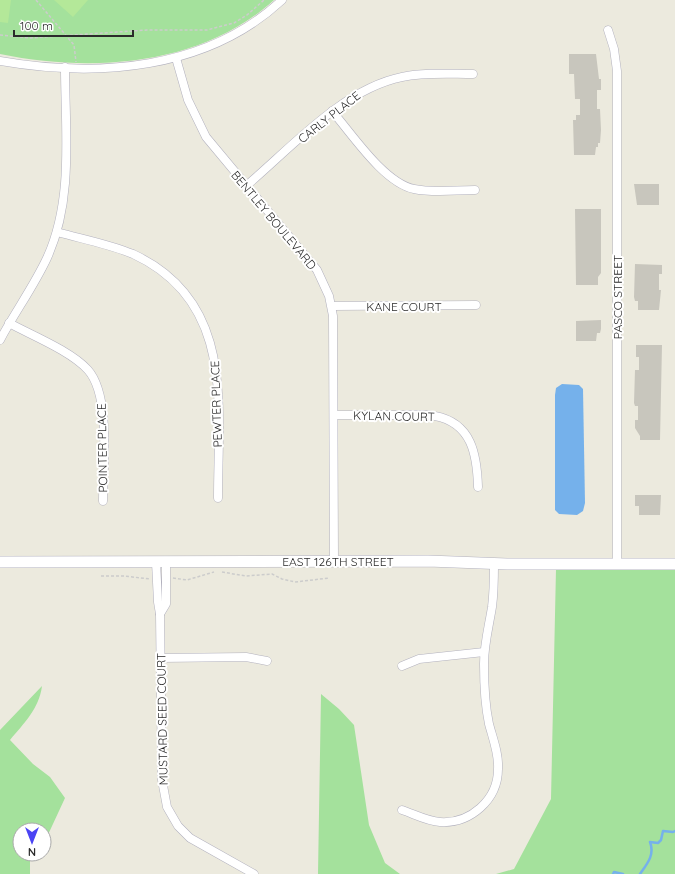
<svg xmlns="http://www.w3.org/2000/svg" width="675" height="874" font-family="Quicksand,sans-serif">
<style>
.green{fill:#a4e19c}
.pitch{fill:#b4e899}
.water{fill:#75b1eb}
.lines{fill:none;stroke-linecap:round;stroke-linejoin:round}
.stream{stroke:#75b1eb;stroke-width:2.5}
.building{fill:#c8c6bd}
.minor-casing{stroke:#b2b1be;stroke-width:9}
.secondary-casing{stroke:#b2b1be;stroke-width:12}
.path{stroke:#ccc;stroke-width:1.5;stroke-dasharray:3 2;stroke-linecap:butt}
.minor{stroke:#fff;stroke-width:8}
.secondary{stroke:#fff;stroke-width:11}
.labels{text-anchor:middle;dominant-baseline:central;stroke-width:4;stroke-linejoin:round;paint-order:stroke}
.street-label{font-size:12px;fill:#2b2b2b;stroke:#fff}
</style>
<rect width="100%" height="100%" fill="#eceade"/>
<g class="green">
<path d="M0,0H274C201,66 93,73 0,54Z"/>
<polygon points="556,569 675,569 675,874 496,874 514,869 551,799"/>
<path d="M42,686C39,709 24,723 10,740L33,764L50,777L65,798L46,839H44V830H20V854H30V874H0V730Z"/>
<polygon points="321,694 339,709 354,725 369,825 385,863 400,874 318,874"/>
</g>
<g class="pitch">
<polygon points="0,0 11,0 8,23 0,22"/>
<polygon points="54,0 88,0 73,17"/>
</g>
<polygon class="water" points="562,384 579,385 583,389 585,503 583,511 577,515 559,514 555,510 555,395 556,388"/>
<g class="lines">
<g class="stream">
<polyline points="613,874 614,872 623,874"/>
<path d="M640,874C647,864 655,855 650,842L658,843L661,840L663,831L673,832L675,831"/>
</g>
</g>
<g class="building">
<polygon points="569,54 596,54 599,79 601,79 601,90 597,90 597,109 600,109 601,130 600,143 598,143 598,147 596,147 595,155 574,155 573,120 576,120 576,115 580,115 580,99 575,99 574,74 569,74"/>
<polygon points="634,184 659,184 659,205 637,205"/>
<polygon points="575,209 601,209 601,273 598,277 598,285 576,285"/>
<polygon points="635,264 662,265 662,274 659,274 659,290 661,290 659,310 638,310 638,301 635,301 634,297"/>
<polygon points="601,320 601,329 600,333 597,333 596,341 576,341 576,321"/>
<polygon points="636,345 662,345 660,440 640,440 640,436 635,428 635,420 638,420 638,406 635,406 634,403 635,370 639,370 639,357 636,357"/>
<polygon points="635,495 661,495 660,515 639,515 639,506 635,506"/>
</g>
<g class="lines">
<defs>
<g id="minor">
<polyline points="608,30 614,49 617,71 617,564"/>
<polyline points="176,58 188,100 206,137 317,270 329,296 333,316 334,561"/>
<path d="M0,61C97,78 207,70 282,0"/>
<path d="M332,111C352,134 384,183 414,189C433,193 455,190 475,190"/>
<path d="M246,186C292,147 343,89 402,77C425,72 450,74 473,74"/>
<path d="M57,232C82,239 109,244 133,254C235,301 218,405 218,498"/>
<polyline points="332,306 476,305"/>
<path d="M9,323C31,335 71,351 88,370C111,396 103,466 103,501"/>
<path d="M0,340C15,312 34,286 47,258C74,199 65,130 65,67"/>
<path d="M334,415C355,415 377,415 398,415C410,415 423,413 435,416C472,423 477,455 478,487"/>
<polyline points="156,562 158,602 160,614 166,604 166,562"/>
<polyline points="160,614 162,780 167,807 178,826 190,838 254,874"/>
<polyline points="160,658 246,657 267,661"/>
<polyline points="402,666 419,659 484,652"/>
<path d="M402,810C414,814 427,821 440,822C470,824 498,800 498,769C499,754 493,739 489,724C485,705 484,684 484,664C484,644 489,626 492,607C494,592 494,578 494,564"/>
</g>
<polyline id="secondary" points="0,562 428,561 507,564 675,564"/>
</defs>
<use href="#minor" class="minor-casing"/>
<use href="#secondary" class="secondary-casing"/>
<g class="path">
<polyline points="36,0 74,45 76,62"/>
<polyline points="0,35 30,38 147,30 207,30 234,23 247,15 264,0"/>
<polyline points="222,572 246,576 272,574 282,579 295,582 329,578"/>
<polyline points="101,576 124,576 150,579"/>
<polyline points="173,578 187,580 214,572"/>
</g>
<use href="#minor" class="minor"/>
<use href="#secondary" class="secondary"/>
</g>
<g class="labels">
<g class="street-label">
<text transform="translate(329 117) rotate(-38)">CARLY PLACE</text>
<text transform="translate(274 220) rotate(50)">BENTLEY BOULEVARD</text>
<text transform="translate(617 297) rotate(-90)">PASCO STREET</text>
<text x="404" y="306">KANE COURT</text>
<text transform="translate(216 404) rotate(-92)">PEWTER PLACE</text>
<text transform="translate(394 416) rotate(1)">KYLAN COURT</text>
<text transform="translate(102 448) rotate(-91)">POINTER PLACE</text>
<text x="338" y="561">EAST 126TH STREET</text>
<text transform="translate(162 719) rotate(-91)">MUSTARD SEED COURT</text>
</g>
</g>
<g transform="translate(32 842) rotate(180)"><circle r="19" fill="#ffffff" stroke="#aaaaaa"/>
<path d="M0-3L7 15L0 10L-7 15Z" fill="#4b44f4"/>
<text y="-6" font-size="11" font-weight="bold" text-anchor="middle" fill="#2b2b2b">N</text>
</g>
<path d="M14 30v6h119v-6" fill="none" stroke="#2b2b2b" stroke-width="2"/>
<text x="20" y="30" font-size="12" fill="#2b2b2b" stroke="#ffffff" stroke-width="3" paint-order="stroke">100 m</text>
</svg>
